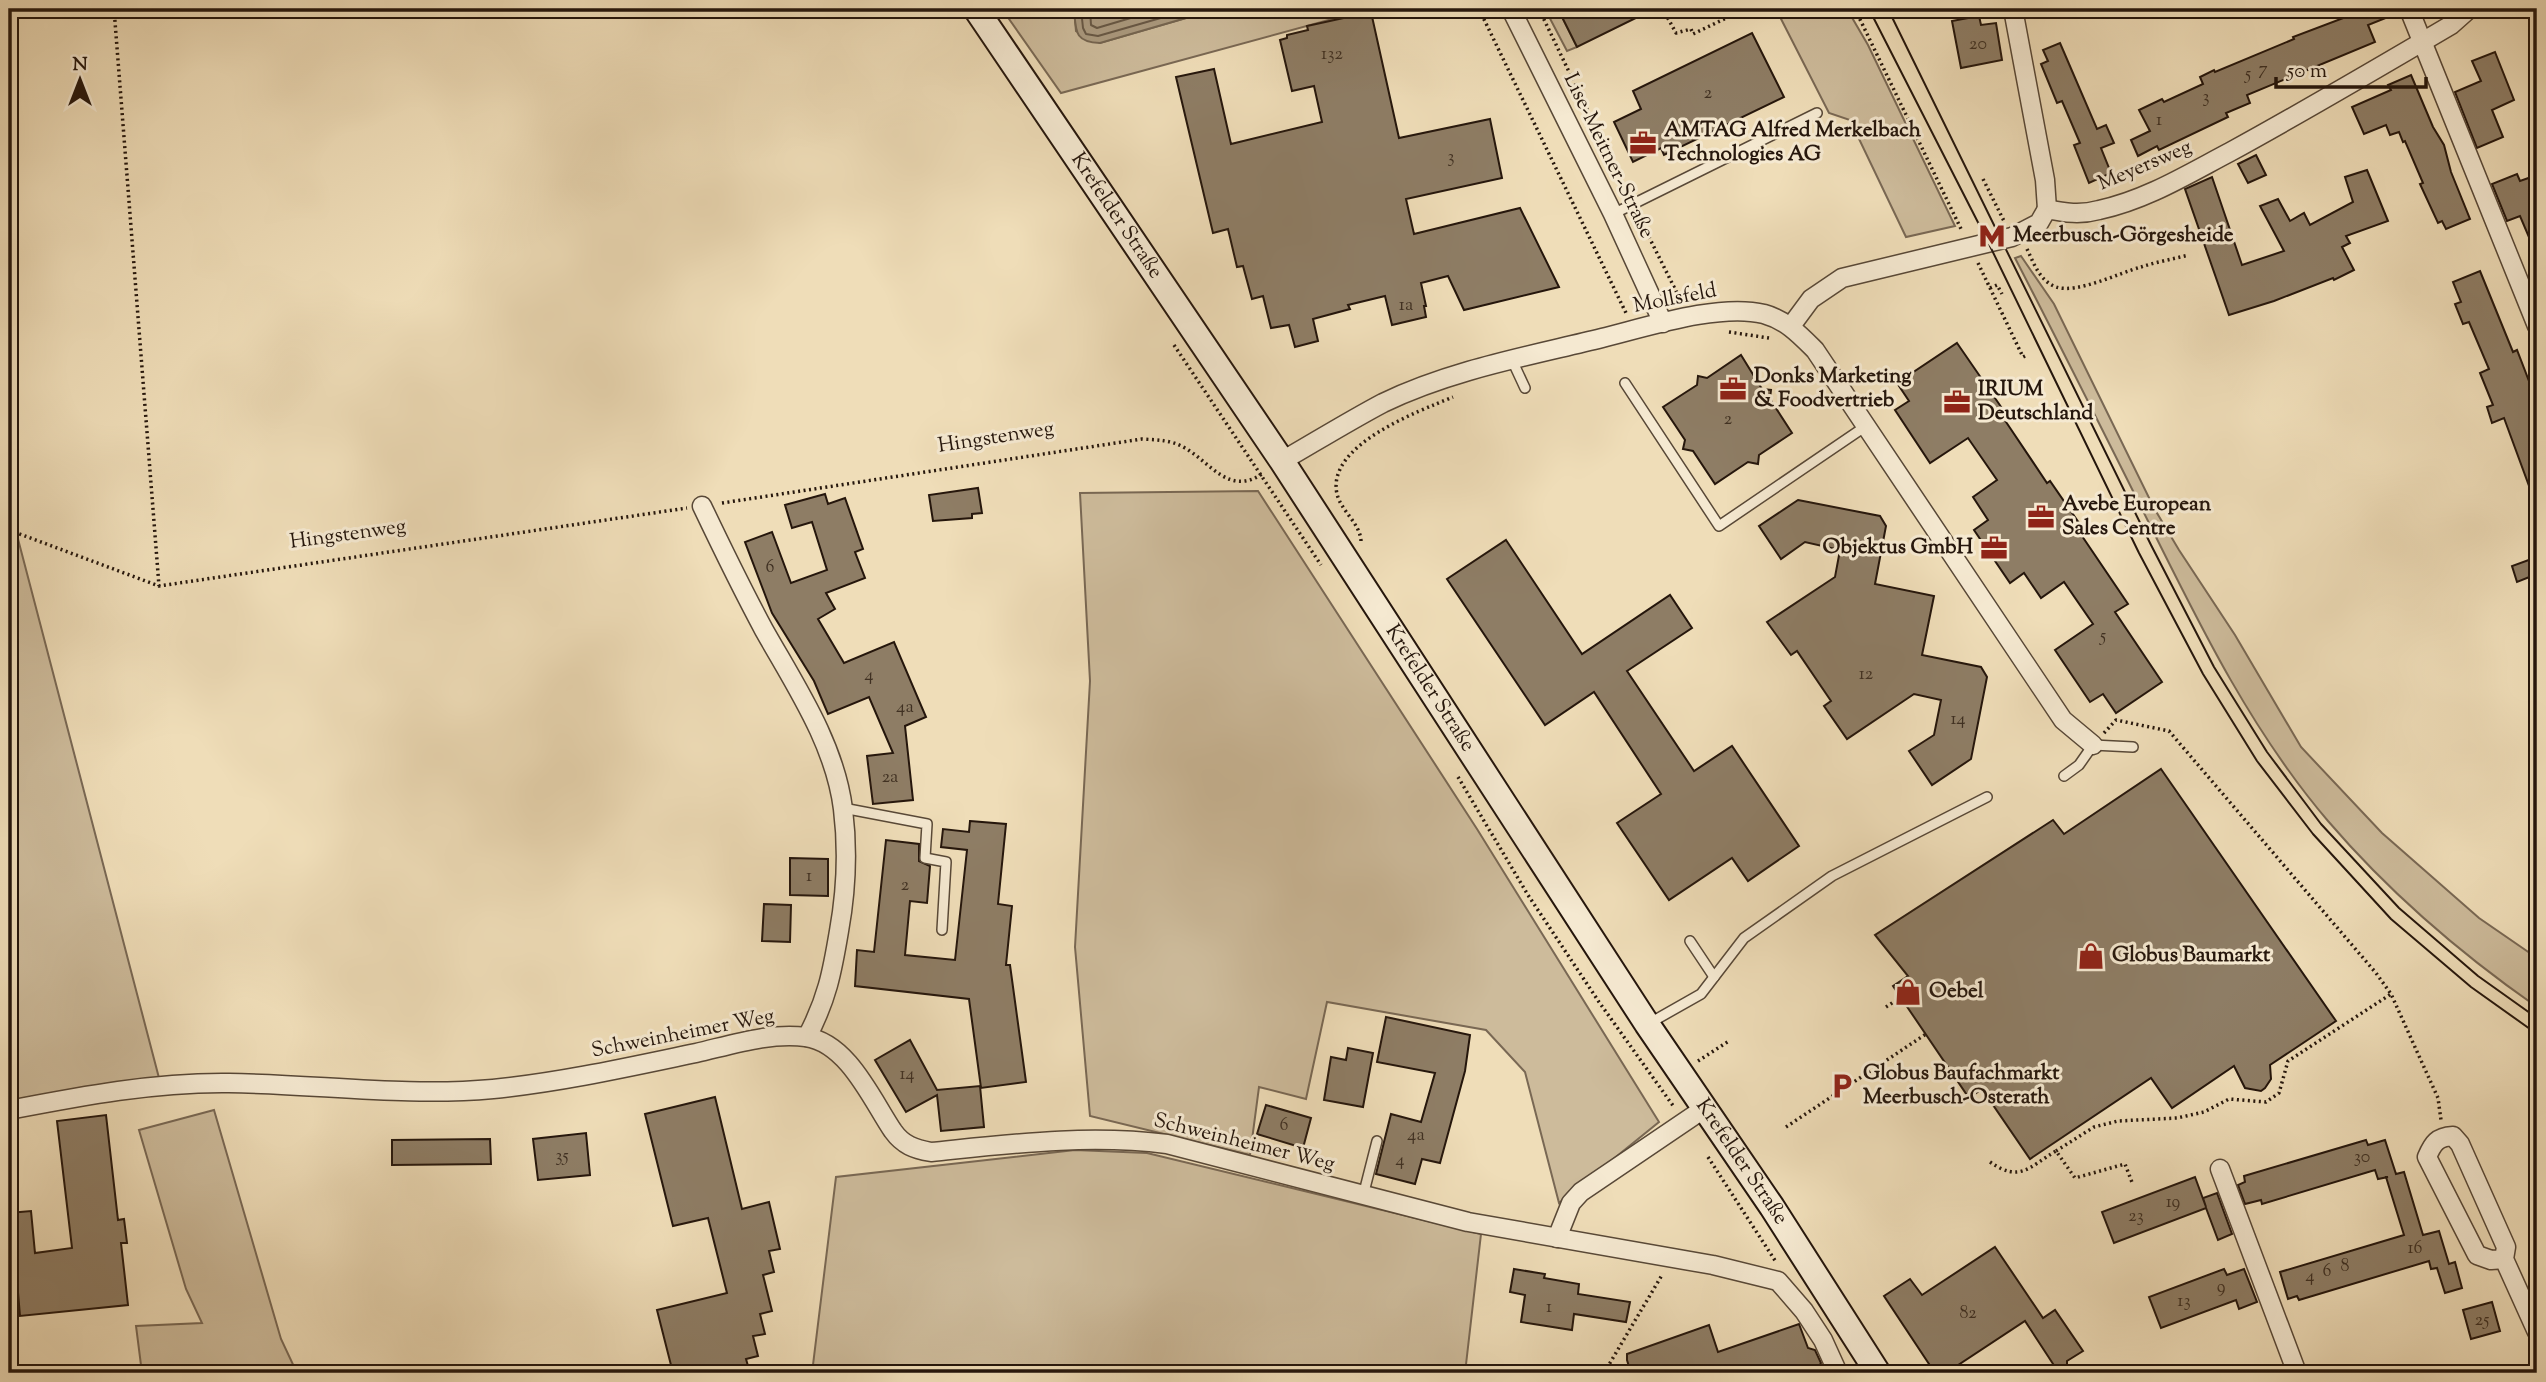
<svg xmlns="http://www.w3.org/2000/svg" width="2546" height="1382" font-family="'Sorts Mill Goudy',serif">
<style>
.green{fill:#cdbb9b;stroke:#796854;stroke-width:2}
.water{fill:#aa997e;stroke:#756550;stroke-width:2}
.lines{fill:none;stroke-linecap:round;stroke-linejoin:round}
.shore{stroke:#685845;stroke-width:2}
.building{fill:#8e7d65;stroke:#25160c;stroke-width:2}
.lane-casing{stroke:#584837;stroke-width:12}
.street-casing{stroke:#584837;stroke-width:21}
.secondary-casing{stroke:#25160c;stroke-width:28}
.path{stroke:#25160c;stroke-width:3.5;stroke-dasharray:2 3.5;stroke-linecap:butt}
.lane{stroke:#f5e9d1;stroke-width:9}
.street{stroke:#f5e9d1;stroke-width:18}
.secondary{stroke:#f5e9d1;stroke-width:24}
.tram{stroke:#25160c;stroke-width:2}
.labels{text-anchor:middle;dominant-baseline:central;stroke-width:6;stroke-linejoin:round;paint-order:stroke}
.number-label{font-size:18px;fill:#3f3022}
.poi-label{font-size:21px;font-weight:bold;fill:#25160c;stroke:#f5e9d1;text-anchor:start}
.street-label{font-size:21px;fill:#25160c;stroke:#f5e9d1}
</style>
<rect width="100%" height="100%" fill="#efddb8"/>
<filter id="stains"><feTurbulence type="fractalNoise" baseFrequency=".00286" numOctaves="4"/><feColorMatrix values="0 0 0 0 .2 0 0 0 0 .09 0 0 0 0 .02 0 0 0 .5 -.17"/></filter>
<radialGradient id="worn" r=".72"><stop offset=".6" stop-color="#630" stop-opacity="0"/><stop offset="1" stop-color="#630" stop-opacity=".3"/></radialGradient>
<g class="green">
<polygon points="1002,9 1074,9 1076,31 1100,43 1217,9 1369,9 1061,93"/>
<polygon points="1545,9 1558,9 1577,47 1567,51"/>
<polygon points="1776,9 1847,9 1868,45 1955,226 1906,237 1850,120 1829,113"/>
<path d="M2021,256L2054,304L2154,508L2179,550L2235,635L2301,747L2382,833L2479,918L2537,958V1007C2461,954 2388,891 2328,821C2253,733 2202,630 2151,527C2106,437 2061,347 2015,258Z"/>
<polygon points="1258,491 1477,829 1659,1122 1559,1203 1525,1072 1486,1030 1327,1002 1306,1099 1259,1087 1250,1155 1090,1116 1075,947 1090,681 1080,493"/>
<polygon points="9,536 18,539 159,1078 9,1104"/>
<polygon points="214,1110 281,1339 297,1373 142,1373 136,1326 202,1323 186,1289 139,1130"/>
<polygon points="1075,1150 1147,1153 1481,1234 1465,1373 812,1373 836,1177"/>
</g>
<path class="water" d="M1074,9H1217L1100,43C1074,42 1076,31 1074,9Z"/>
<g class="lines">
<g class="shore">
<polyline points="1081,9 1083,28 1086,34 1098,36 1192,9"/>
<polyline points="1090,9 1091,25 1097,28 1161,9"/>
</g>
</g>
<g class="building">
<polygon points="1558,9 1654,9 1577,47"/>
<polygon points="2367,9 2398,9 2398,13 2368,25 2375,42 2247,95 2250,103 2226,113 2228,117 2159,150 2157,146 2138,156 2131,140 2150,131 2139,110 2162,99 2164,102 2203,84 2200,77 2214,70 2215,72 2294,39 2293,37"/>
<polygon points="1371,12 1399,138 1490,119 1502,178 1406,199 1414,234 1520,208 1559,287 1464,310 1448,276 1421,283 1426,306 1424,306 1426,317 1392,325 1385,296 1348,305 1350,309 1313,319 1318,341 1295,347 1289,325 1271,328 1263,296 1252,299 1243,266 1237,267 1228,229 1213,233 1176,77 1214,69 1231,144 1322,122 1314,86 1292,91 1280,40 1287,38 1287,35 1308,30 1307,26"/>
<polygon points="1979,16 1981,25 1996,23 2002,60 1961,68 1952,21"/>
<polygon points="1752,33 1784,97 1664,155 1661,148 1633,162 1614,122 1641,109 1633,91"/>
<polygon points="2060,43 2097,129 2106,125 2114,143 2101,148 2111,173 2089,183 2074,145 2080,143 2062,101 2057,103 2041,64 2048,61 2043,50"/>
<polygon points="2495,52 2514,100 2492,110 2503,137 2477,148 2455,92 2481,81 2472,61"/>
<polygon points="2411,75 2433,127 2444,145 2451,172 2470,219 2446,229 2442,221 2438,223 2420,184 2423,183 2405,141 2403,142 2399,132 2390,135 2386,125 2364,134 2352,107 2391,90 2388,85"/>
<polygon points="2256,155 2266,175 2248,183 2238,164"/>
<polygon points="2367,170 2388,221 2346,236 2350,243 2342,247 2354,270 2334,280 2333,278 2274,301 2229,315 2185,189 2212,177 2242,265 2284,251 2260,206 2278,199 2290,221 2304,213 2310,225 2353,202 2345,177"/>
<polygon points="2517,174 2520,181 2537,175 2537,256 2520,216 2507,221 2492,184"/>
<polygon points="2480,271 2513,352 2517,350 2537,402 2537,501 2535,502 2504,418 2492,423 2487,407 2493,405 2480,373 2489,369 2469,322 2463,324 2455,304 2461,302 2453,282"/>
<polygon points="1957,343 2006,414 2002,416 2047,483 2050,481 2086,533 2082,536 2128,604 2115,612 2162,682 2116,713 2103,694 2090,702 2055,650 2093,624 2064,582 2041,598 2024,573 2010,583 1974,530 1988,520 1973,497 1997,480 1968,438 1930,463 1895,410 1909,401 1897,383"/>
<polygon points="1741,355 1762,389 1771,390 1770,399 1792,433 1759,455 1758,464 1748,462 1715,484 1693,451 1683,449 1685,440 1663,407 1697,385 1698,376 1707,378"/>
<polygon points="978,488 982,513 972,514 972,518 933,521 929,495"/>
<polygon points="825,494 828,504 845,498 863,549 855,552 865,578 826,593 835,609 818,619 844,663 894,642 926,717 905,726 913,800 873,804 867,756 893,753 869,697 828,714 814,681 772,613 745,542 772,532 791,583 827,570 812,522 792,528 785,505"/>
<polygon points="1798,500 1880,516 1886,526 1875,584 1934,596 1922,655 1981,667 1987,677 1971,759 1932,785 1909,751 1934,735 1941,700 1914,694 1847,739 1824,706 1831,701 1797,651 1791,655 1767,622 1835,577 1840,550 1805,542 1781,559 1759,526"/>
<polygon points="1506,540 1582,654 1670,595 1692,628 1627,671 1694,771 1732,746 1799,846 1748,881 1732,858 1669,900 1617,823 1661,794 1594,692 1545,725 1447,579"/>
<polygon points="2537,557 2537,574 2517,582 2512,566"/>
<polygon points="2161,769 2336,1021 2270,1065 2271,1079 2265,1088 2261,1091 2245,1088 2234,1066 2172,1108 2151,1078 2030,1159 1982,1089 1969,1098 1893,986 1908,976 1875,935 2053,820 2064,834"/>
<polygon points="970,821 1006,824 998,904 1012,906 1006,965 1010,965 1026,1082 981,1088 969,999 855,986 857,950 874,952 886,840 919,844 919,861 930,866 927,903 910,901 905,955 955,960 967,850 941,847 943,829 969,832"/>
<polygon points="790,858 828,859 828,896 790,895"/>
<polygon points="764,904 791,905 790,942 762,941"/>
<polygon points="1386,1017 1470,1035 1465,1071 1440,1163 1422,1159 1415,1184 1376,1174 1391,1114 1421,1122 1435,1073 1377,1062"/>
<polygon points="910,1040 937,1090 980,1086 984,1127 941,1131 937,1095 906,1112 875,1060"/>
<polygon points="1348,1048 1373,1053 1363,1107 1324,1100 1331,1057 1346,1060"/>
<polygon points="715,1097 742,1209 769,1202 780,1249 769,1251 774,1272 763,1275 772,1311 760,1314 765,1334 753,1336 758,1356 746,1359 750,1373 673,1373 657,1310 727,1293 708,1218 673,1226 645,1114"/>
<polygon points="1266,1105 1311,1118 1303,1148 1257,1134"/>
<polygon points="106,1115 118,1220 124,1219 127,1243 121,1243 128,1305 20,1316 13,1233 9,1234 9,1213 31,1211 35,1253 72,1248 57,1121"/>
<polygon points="586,1133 590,1175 538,1180 533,1139"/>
<polygon points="490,1139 491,1164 392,1165 392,1140"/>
<polygon points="2366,1140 2368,1145 2385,1140 2396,1174 2404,1172 2423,1235 2439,1231 2449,1264 2455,1262 2462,1288 2445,1293 2437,1268 2431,1269 2429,1261 2299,1300 2297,1296 2288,1299 2280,1272 2404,1235 2386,1177 2388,1177 2378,1179 2375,1170 2262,1204 2261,1200 2245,1204 2238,1185 2245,1182 2244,1176"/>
<polygon points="2195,1177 2206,1207 2203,1198 2217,1193 2232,1234 2218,1240 2206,1208 2114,1243 2102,1212"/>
<polygon points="1995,1247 2043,1318 2055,1310 2083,1351 2067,1361 2067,1373 2059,1373 2025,1321 1946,1373 1935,1373 1884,1296 1910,1279 1922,1295"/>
<polygon points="1514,1269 1545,1274 1544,1278 1579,1284 1578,1294 1630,1302 1626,1322 1574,1314 1572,1330 1521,1322 1525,1295 1510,1292"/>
<polygon points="2224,1269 2227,1275 2244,1269 2257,1302 2239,1309 2236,1300 2161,1328 2149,1297"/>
<polygon points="2492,1302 2500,1331 2471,1339 2463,1310"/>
<polygon points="1799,1324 1808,1348 1815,1350 1821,1363 1818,1368 1802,1373 1631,1373 1627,1360 1627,1354 1709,1325 1718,1352"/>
</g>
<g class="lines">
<defs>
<g id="lane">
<polyline points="1613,214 1817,113"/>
<polyline points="1512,360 1525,388"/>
<polyline points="1625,383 1719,526 1866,426"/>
<polyline points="2064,776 2079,765 2093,745 2133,747"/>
<polyline points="843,808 927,824 925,858 946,862 942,930"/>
<polyline points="1690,941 1714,977"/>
<polyline points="1648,1024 1701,994 1744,938 1832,876 1987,797"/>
<polyline points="1363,1196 1377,1141"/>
</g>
<g id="street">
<polyline points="1511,9 1613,214 1663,323"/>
<polyline points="2013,9 2045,180 2047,209"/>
<polyline points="2409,9 2537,326"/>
<path d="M1791,326L1811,299L1842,278L2012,237L2039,223L2047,209C2065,213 2081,215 2099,210C2146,200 2188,174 2230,152C2305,111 2378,68 2451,25L2469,9"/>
<path d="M1282,461C1315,442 1349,421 1383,403C1451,370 1529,356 1602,338C1647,327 1719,303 1764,314C1786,320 1800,335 1815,350L2063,720L2093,745"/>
<path d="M702,506C722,548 742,589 764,630C795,685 835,744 843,809C848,849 846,892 839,931C832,973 827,999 807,1037"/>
<path d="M9,1110C82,1096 155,1082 229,1083C317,1084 405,1097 493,1089C562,1082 629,1067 696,1053C731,1045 770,1032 806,1037C848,1043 872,1100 893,1131C903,1145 914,1149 931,1152C1010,1144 1087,1134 1167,1144L1468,1222L1713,1265L1778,1281L1804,1311L1823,1340L1838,1373"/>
<polyline points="2220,1169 2297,1373"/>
<polyline points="1557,1238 1571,1203 1581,1192 1705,1108"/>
<path d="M2504,1259L2491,1260L2477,1255L2427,1157C2433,1143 2437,1137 2453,1136L2460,1144L2506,1247L2504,1259L2537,1332"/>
</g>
<g id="secondary">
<path id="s1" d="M976,9L1282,461L1647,1024L1772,1207L1878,1373"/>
</g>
</defs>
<use href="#lane" class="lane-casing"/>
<use href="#street" class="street-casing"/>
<use href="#secondary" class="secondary-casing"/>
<g class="path">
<polyline points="114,9 159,586"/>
<polyline points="1479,9 1626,313"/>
<polyline points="1539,9 1626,191"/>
<polyline points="1855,9 1962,231"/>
<polyline points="1665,13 1676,33 1691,29 1693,34 1745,9"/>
<polyline points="1983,179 2004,221"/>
<polyline points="1639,217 1681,301"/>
<path d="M2027,249C2034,264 2040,281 2056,287C2077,294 2119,273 2141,267C2156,262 2173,259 2189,255"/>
<polyline points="1978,263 2023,357 2027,355"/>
<polyline points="1990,288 1997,285 2002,294"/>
<polyline points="1729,332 1769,338"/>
<polyline points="1174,345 1321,565"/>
<path d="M722,503L1142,439C1158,440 1172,440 1185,448C1211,463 1229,496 1262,474"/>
<polyline points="9,530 159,586 687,508"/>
<path d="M1361,541C1360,523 1341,511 1337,494C1326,445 1417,412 1453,397"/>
<polyline points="2104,733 2116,720 2169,731 2376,973 2391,994 2438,1098 2441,1120"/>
<polyline points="1458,777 1528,895 1599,1002 1674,1107"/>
<polyline points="1886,1007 1901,997"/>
<polyline points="1698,1061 1729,1041"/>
<polyline points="1786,1127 1926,1034"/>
<polyline points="2056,1151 2094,1127 2118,1121 2177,1118 2204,1112 2229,1099 2266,1102 2279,1093 2288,1061 2391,994"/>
<polyline points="1708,1157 1776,1262"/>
<path d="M1990,1162C2020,1183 2029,1167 2056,1151L2075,1178L2125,1164L2133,1185"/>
<polyline points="1604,1373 1662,1275"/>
</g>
<use href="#lane" class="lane"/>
<use href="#street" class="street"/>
<use href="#secondary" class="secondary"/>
<g class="tram">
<polyline points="1869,9 1988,242 2139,553 2203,674 2257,761 2313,834 2391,919 2471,987 2537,1034"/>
<polyline points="1888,9 2151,545 2214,667 2267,752 2321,824 2399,908 2478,976 2537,1018"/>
</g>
</g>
<defs>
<symbol id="office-bare" viewBox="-9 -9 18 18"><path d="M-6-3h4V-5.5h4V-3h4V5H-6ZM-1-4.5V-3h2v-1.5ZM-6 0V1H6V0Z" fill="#8f2418" stroke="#f5e9d1" stroke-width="2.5" paint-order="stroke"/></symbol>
<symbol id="metro-bare" viewBox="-9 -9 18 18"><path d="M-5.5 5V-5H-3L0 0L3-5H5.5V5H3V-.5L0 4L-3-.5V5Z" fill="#8f2418" stroke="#f5e9d1" stroke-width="2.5" paint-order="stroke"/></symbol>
<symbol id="shop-bare" viewBox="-9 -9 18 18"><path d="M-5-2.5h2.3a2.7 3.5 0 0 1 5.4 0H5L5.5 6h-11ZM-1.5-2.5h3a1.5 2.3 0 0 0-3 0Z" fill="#8f2418" stroke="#f5e9d1" stroke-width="2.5" paint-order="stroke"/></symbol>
<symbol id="parking-bare" viewBox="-9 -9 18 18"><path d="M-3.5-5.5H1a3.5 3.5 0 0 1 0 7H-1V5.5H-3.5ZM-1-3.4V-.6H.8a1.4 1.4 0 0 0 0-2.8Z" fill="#8f2418" stroke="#f5e9d1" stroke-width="2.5" paint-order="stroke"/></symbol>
</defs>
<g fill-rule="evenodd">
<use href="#office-bare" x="1624" y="124" width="38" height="38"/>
<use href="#metro-bare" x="1973" y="217" width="38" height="38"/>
<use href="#office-bare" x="1714" y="370" width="38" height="38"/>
<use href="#office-bare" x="1938" y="383" width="38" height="38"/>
<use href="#office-bare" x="2022" y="498" width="38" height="38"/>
<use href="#office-bare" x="1975" y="529" width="38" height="38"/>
<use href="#shop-bare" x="2072" y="937" width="38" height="38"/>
<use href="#shop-bare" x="1889" y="973" width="38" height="38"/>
<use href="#parking-bare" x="1823" y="1067" width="38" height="38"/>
</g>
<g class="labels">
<g class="number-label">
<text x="1978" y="45">20</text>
<text x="1332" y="55">132</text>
<text x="2263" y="70">7</text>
<text x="2248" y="75">5</text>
<text x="1708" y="94">2</text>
<text x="2206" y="98">3</text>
<text x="2159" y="121">1</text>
<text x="1451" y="158">3</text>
<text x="1406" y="306">1a</text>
<text x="1728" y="420">2</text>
<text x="770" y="568">6</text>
<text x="2103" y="637">5</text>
<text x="1866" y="675">12</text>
<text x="869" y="676">4</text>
<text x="905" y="708">4a</text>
<text x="1958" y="720">14</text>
<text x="890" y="778">2a</text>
<text x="809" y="877">1</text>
<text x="905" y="886">2</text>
<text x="907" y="1075">14</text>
<text x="1284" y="1126">6</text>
<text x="1416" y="1136">4a</text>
<text x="562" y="1157">35</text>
<text x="2362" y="1158">30</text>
<text x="1400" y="1161">4</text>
<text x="2173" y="1203">19</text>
<text x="2136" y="1217">23</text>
<text x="2415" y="1249">16</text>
<text x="2345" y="1267">8</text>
<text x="2327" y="1272">6</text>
<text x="2310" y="1277">4</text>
<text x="2221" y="1288">9</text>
<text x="2184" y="1302">13</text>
<text x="1549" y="1308">1</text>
<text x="1968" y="1314">82</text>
<text x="2482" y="1321">25</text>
</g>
<g class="poi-label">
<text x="1664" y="131">AMTAG Alfred Merkelbach<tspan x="1664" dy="24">Technologies AG</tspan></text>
<text x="2013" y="236">Meerbusch-Görgesheide</text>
<text x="1754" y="377">Donks Marketing<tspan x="1754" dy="24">&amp; Foodvertrieb</tspan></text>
<text x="1978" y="390">IRIUM<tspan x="1978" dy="24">Deutschland</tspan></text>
<text x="2062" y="505">Avebe European<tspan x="2062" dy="24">Sales Centre</tspan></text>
<text x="1973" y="548" text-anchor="end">Objektus GmbH</text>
<text x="2112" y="956">Globus Baumarkt</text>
<text x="1929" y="992">Oebel</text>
<text x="1863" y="1074">Globus Baufachmarkt<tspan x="1863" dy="24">Meerbusch-Osterath</tspan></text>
</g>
<g class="street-label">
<text transform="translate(1608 156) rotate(64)">Lise-Meitner-Straße</text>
<text transform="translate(2145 166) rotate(-23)">Meyersweg</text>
<text stroke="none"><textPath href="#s1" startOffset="250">Krefelder Straße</textPath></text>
<text transform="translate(1675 299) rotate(-11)">Mollsfeld</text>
<text transform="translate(996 438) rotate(-9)">Hingstenweg</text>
<text transform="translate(348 535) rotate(-8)">Hingstenweg</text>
<text stroke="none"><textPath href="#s1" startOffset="817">Krefelder Straße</textPath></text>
<text transform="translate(683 1034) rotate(-11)">Schweinheimer Weg</text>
<text transform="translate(1244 1143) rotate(14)">Schweinheimer Weg</text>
<text stroke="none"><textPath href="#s1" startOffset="1384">Krefelder Straße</textPath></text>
</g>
</g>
<rect width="2546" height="1382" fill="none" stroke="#efddb8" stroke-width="35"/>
<rect x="10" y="10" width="2525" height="1361" fill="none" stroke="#25160c" stroke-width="3.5"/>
<rect x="18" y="18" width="2511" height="1347" fill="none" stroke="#25160c" stroke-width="2"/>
<g transform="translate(80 80)" stroke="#f5e9d1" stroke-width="5" paint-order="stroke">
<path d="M0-5L12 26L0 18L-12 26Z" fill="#25160c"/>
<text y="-10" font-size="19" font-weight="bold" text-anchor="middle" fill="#25160c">N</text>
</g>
<path d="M2276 77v10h150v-10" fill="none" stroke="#25160c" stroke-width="3.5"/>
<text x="2287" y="77" font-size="21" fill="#25160c" stroke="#f5e9d1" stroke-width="5" paint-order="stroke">50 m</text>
<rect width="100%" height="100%" filter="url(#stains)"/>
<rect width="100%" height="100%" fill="url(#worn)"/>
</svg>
